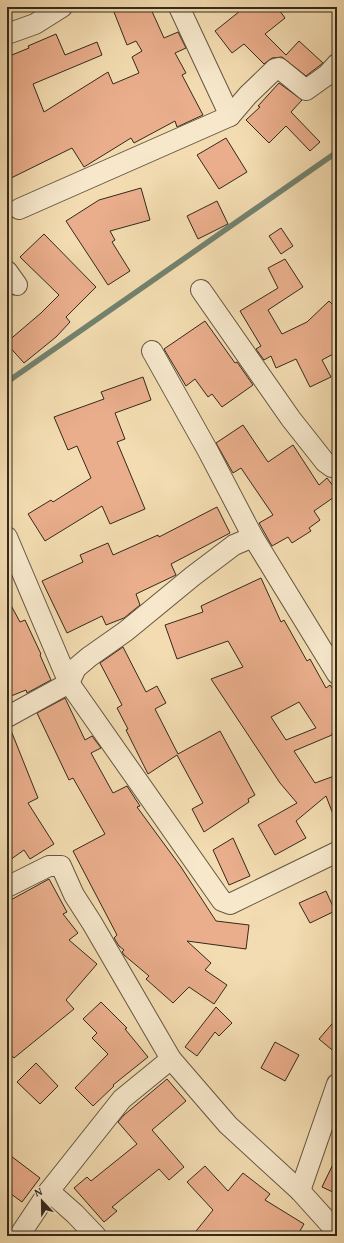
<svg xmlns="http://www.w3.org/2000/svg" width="344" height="1243" font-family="'Gentium Book Plus',serif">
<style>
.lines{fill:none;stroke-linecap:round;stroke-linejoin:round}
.stream{stroke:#73826f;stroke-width:5.5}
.building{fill:#eaae8c;stroke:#342a1d;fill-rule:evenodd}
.minor-casing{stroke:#645642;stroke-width:22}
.minor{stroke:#f7e8cc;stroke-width:20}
</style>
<rect width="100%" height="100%" fill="#f3dcb1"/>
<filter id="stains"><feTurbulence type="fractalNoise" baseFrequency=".005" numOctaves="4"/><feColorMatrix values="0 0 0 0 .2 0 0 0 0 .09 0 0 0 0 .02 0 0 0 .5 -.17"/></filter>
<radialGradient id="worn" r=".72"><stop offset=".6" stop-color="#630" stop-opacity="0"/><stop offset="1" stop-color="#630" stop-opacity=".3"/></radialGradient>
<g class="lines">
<polyline class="stream" points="7,382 337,152"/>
</g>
<g class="building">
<polygon points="112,7 150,7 164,38 178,32 186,48 175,53 186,73 182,75 203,115 177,127 175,121 134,143 131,138 84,167 72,148 7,180 7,57 29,48 28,46 56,34 65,55 97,42 102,55 33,84 44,112 108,72 113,84 139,73 132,57 142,51 136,41 127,45"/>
<polygon points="245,7 277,7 285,18 265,34 286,55 299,41 323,63 306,76 282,57 272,58 264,64 244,44 232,53 215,31"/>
<polygon points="279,83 302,100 291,112 320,142 310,151 286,126 269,143 246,120 260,107 258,106"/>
<polygon points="226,138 247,172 219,189 197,155"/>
<polygon points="141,188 150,220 110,231 115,240 112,242 130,271 108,285 66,221 99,200"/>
<polygon points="217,201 228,224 198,239 187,216"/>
<polygon points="281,228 293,246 281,254 269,236"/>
<polygon points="44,234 96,287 66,317 70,322 56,337 24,363 7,344 7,342 41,313 59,295 20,257"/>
<polygon points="285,259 303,287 268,310 282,334 307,322 329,301 337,309 337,352 322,360 331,377 310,387 296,359 276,368 271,356 264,360 256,349 261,346 240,311 278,288 268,268"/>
<polygon points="205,321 235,363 237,362 253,385 222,407 212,394 208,397 195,379 186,386 164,349"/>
<polygon points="143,377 151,400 115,413 125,439 117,442 145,509 110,524 102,506 45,541 28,514 51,500 53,502 91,478 77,446 68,450 54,417 104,399 101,392"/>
<polygon points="243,425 268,462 293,445 319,485 327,478 337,491 337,495 314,511 320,520 309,528 311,531 292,543 288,537 272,546 259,523 273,515 241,468 233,473 216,443"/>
<polygon points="217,507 230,533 171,564 176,575 136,594 140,605 124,618 106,625 102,616 67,633 42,581 83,562 80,555 108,543 113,555 158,535 159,537"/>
<path d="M261,578L281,622L284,620L307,661L310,659L326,688L330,685L337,695V730L332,733V735L294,751L315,783L337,775V822H336L326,796L296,821L306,838L275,855L258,825L297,803L280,783L211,679L243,667L228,641L177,659L165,625L203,612L201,606ZM299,702L316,728L286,740L271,717Z"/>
<polygon points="7,598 20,622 25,620 41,654 40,655 51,680 27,693 26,690 11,696 7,686"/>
<polygon points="123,647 146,692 157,686 166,703 155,709 178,754 220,731 255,795 248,799 249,802 204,832 192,809 203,803 177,755 148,774 126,730 128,729 117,708 122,705 100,663"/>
<polygon points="65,698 85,740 92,736 101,748 91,753 113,793 127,786 140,806 137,807 181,867 216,921 249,925 246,949 187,941 211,963 205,970 227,985 214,1004 189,987 173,1003 146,979 149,976 124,955 122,952 124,950 119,946 114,938 117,935 73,851 105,834 73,778 69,780 37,713"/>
<polygon points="7,728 10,728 38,798 28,803 54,844 30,859 24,850 7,862"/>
<polygon points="233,838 250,876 229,885 213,850"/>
<polygon points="49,879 67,912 63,914 78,933 69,940 97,964 66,1000 74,1009 14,1058 7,1051 7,902"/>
<polygon points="326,891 335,911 310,923 299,903"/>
<polygon points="101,1002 127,1028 125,1029 148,1057 113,1085 114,1086 93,1106 75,1088 108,1054 92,1038 97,1033 83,1019"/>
<polygon points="216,1007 232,1023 219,1036 215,1032 197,1056 185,1047"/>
<polygon points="337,1018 337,1054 319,1039"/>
<polygon points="275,1042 299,1055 285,1081 261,1068"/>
<polygon points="36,1063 58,1086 40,1104 17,1082"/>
<polygon points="167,1079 186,1101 152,1130 184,1167 169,1180 159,1169 112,1207 117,1211 104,1222 74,1188 87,1177 91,1181 137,1144 118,1122 124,1115"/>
<polygon points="7,1153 40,1178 22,1202 7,1191"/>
<polygon points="337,1156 337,1194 322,1187"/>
<polygon points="205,1166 228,1191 243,1173 270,1194 265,1200 304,1224 297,1236 192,1236 213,1210 187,1182"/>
</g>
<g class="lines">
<defs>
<g id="minor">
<polyline points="179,7 230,116"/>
<polyline points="7,34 35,24 62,7"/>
<polyline points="19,209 230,116 248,95 275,69 279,68 306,90 327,75 337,64"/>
<polyline points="7,271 17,285"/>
<polyline points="201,290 291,419 325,462 332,467 337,468"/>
<polyline points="152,351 208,451 253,537 337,674"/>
<polyline points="7,537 69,683 222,901 230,904 337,852"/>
<polyline points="7,717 69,683 76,668 89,657 126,631 193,576 234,545 253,537"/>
<polyline points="7,887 49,866 61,866 74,895 92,923 171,1059 228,1125 300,1191 337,1232"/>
<polyline points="49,1191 75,1214 96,1236"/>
<polyline points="300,1191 337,1084"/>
<polyline points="19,1236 49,1191 122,1099 171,1059"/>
</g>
</defs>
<use href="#minor" class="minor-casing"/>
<use href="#minor" class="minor"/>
</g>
<rect width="344" height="1243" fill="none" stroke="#f3dcb1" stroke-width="24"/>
<rect x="8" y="8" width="328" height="1227" fill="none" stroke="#342a1d" stroke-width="2"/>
<rect x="12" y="12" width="320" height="1219" fill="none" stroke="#342a1d"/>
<g transform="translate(42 1201) rotate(338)" stroke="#f7e8cc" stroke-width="3" paint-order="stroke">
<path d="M0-3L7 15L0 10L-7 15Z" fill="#342a1d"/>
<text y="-6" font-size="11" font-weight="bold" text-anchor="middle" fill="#342a1d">N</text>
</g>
<rect width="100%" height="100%" filter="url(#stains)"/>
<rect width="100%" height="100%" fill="url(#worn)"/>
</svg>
